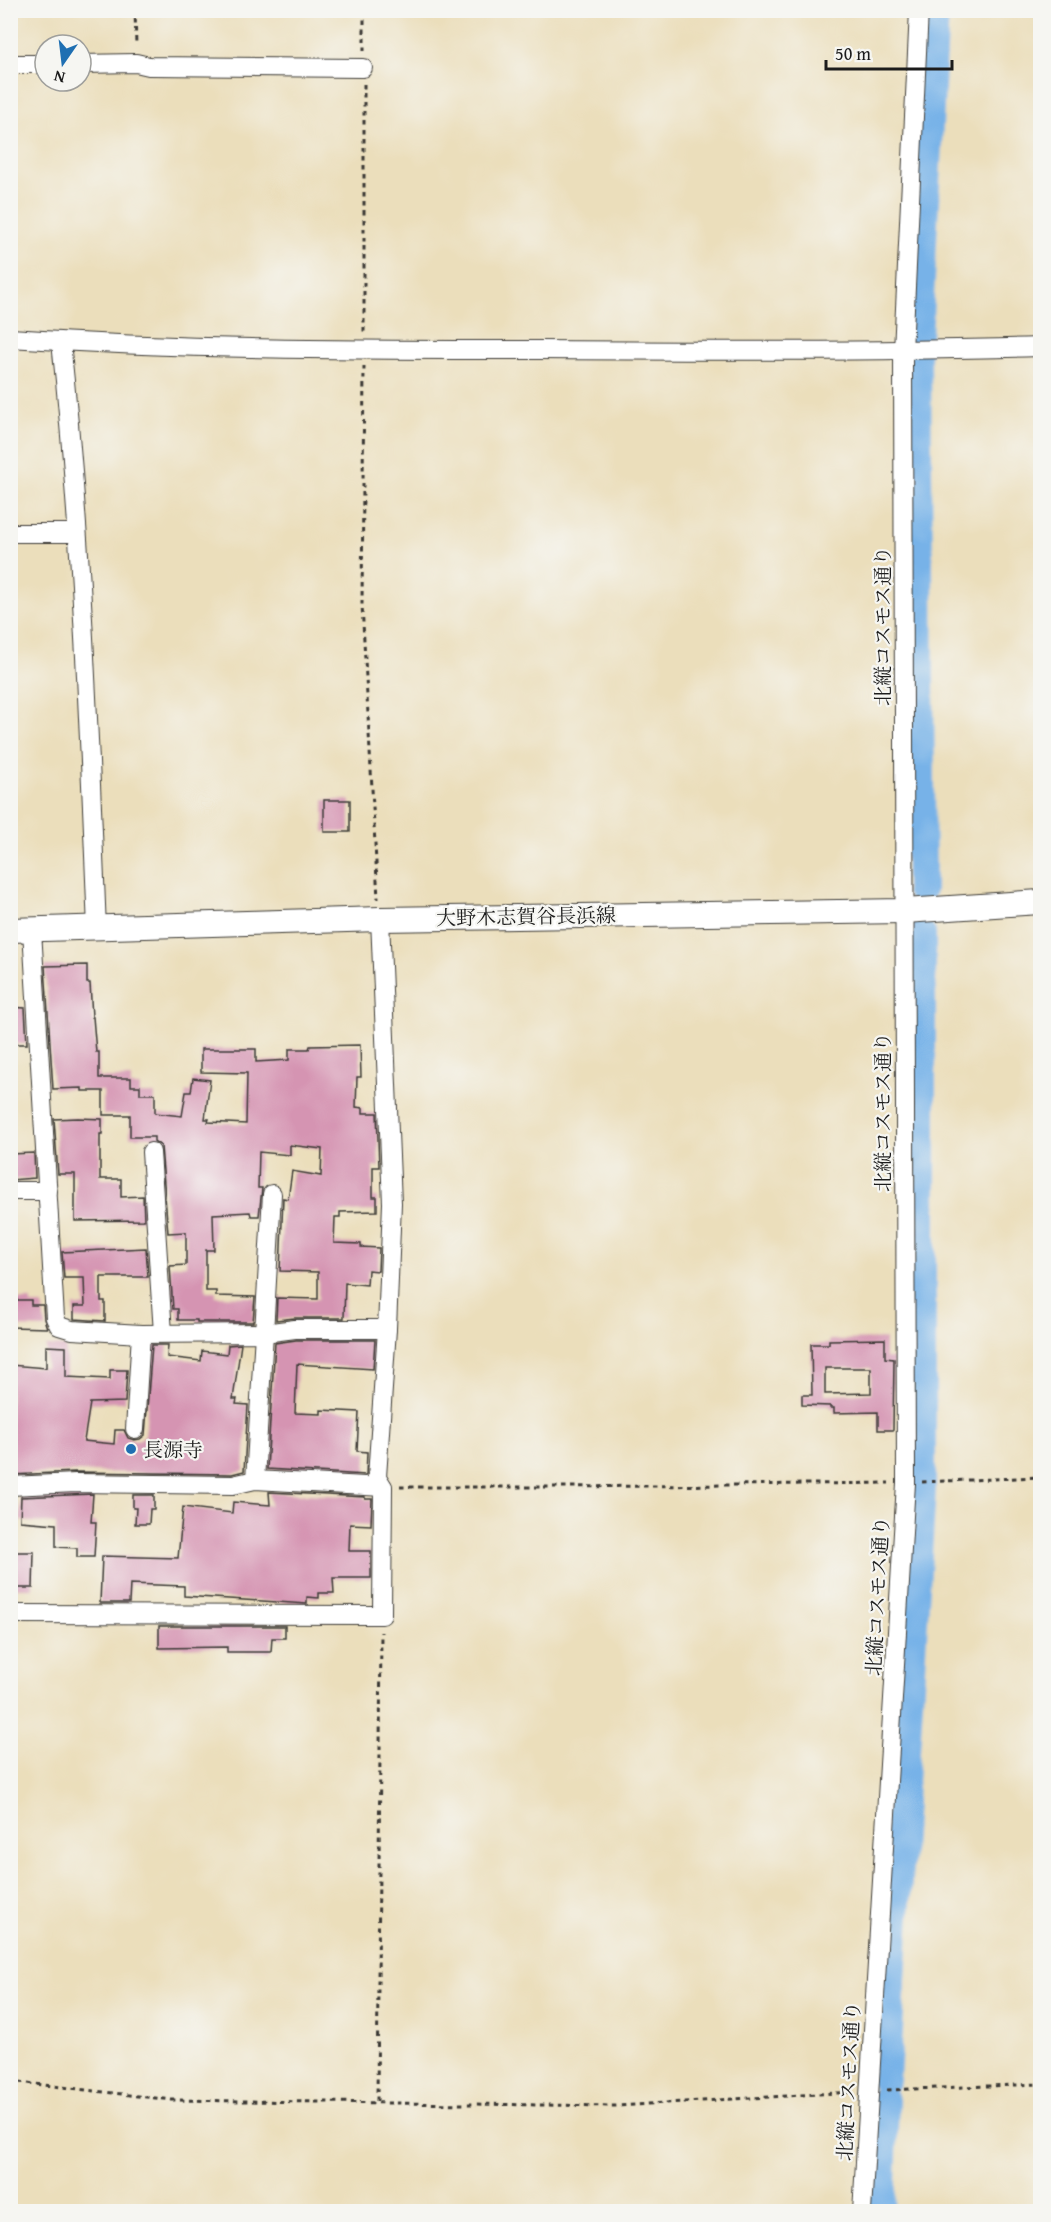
<svg xmlns="http://www.w3.org/2000/svg" width="1051" height="2222" font-family="'Gentium Book Plus','Noto Serif JP',serif">
<style>
.lines{fill:none;stroke-linecap:round;stroke-linejoin:round}
.river{stroke:#77b2e8;stroke-width:30}
.building{fill:#d594b2;fill-rule:evenodd}
.street-casing{stroke:#3b3934;stroke-width:20}
.secondary-casing{stroke:#3b3934;stroke-width:26}
.path{stroke:#3b3934;stroke-width:3;stroke-dasharray:4.5 4.5;stroke-linecap:butt}
.street{stroke:#fff;stroke-width:18}
.secondary{stroke:#fff;stroke-width:24}
.poi-dot{fill:#1f6fb2;stroke:#f6f6f2;stroke-width:2}
.labels{text-anchor:middle;dominant-baseline:central;stroke-width:4.5;stroke-linejoin:round;paint-order:stroke}
.street-label{font-size:20px;fill:#1c1c1c;stroke:#f6f6f2}
.poi-label{font-size:20px;fill:#1c1c1c;stroke:#f6f6f2;text-anchor:start}
</style>
<rect width="100%" height="100%" fill="#f6f6f2"/>
<filter id="ink" filterUnits="userSpaceOnUse"><feTurbulence type="fractalNoise" baseFrequency=".0167" numOctaves="2"/><feDisplacementMap in="SourceGraphic" scale="12" xChannelSelector="R" yChannelSelector="G"/><feConvolveMatrix kernelMatrix="1 2 1 2 8 2 1 2 1" color-interpolation-filters="sRGB"/></filter>
<filter id="wash" filterUnits="userSpaceOnUse"><feTurbulence type="fractalNoise" baseFrequency=".008" numOctaves="4" result="noise"/><feDisplacementMap in="SourceGraphic" scale="24" xChannelSelector="R" yChannelSelector="G"/><feGaussianBlur stdDeviation="1.35" result="paint"/><feColorMatrix in="noise" values="0 0 0 0 0 0 0 0 0 0 0 0 0 0 0 0 0 1.4 0 .05"/><feComposite in="paint" operator="in"/></filter>
<g filter="url(#wash)">
<rect width="100%" height="100%" fill="#ebdebb"/>
<g class="lines">
<g class="river">
<polyline points="921,889 916,357 934,10"/>
<polyline points="885,2079 921,1489 921,934"/>
<polyline points="880,2212 884,2101"/>
</g>
</g>
<g id="blocks">
<g class="building">
<rect x="324" y="800" width="26" height="32"/>
<polygon points="87,965 87,983 90,983 92,1017 93,1017 96,1052 99,1052 99,1078 131,1078 131,1086 140,1086 140,1094 155,1094 155,1113 182,1116 186,1092 191,1092 193,1078 210,1080 205,1119 209,1119 208,1122 246,1124 247,1073 201,1072 201,1049 256,1049 256,1062 289,1060 289,1049 309,1049 310,1046 360,1045 361,1077 357,1077 356,1107 363,1108 363,1113 377,1113 379,1167 373,1167 373,1197 377,1197 377,1211 340,1212 340,1217 335,1217 334,1243 361,1244 361,1247 379,1248 378,1271 368,1270 367,1285 345,1283 344,1318 295,1318 276,1320 277,1298 318,1299 318,1272 280,1271 283,1198 288,1199 292,1171 321,1176 322,1149 290,1145 290,1155 259,1152 258,1188 262,1188 259,1216 251,1216 250,1212 213,1214 214,1250 206,1250 206,1291 216,1291 216,1296 255,1297 253,1322 197,1322 197,1320 178,1320 178,1309 173,1309 170,1266 186,1265 186,1232 168,1233 161,1146 154,1141 154,1137 130,1137 130,1115 103,1115 103,1091 82,1091 82,1088 53,1089 45,966"/>
<polygon points="10,1007 25,1008 27,1044 10,1044"/>
<polygon points="78,1118 102,1119 102,1134 100,1134 100,1179 121,1179 121,1197 143,1196 144,1220 75,1221 75,1174 58,1174 54,1119"/>
<polygon points="34,1153 35,1178 10,1180 10,1154"/>
<polygon points="146,1248 148,1277 101,1277 101,1301 105,1301 105,1321 74,1319 74,1306 85,1306 84,1278 64,1278 62,1252"/>
<polygon points="10,1300 31,1300 31,1305 43,1305 44,1319 47,1328 10,1327"/>
<path d="M885,1339V1358L894,1359L893,1430H878V1412L834,1413V1408H830V1406L802,1405V1395H812L811,1344H829V1340ZM825,1368H871V1393L825,1394Z"/>
<polygon points="296,1340 375,1340 373,1369 297,1364 295,1413 321,1414 321,1410 359,1412 357,1451 367,1452 366,1475 267,1469 275,1343"/>
<polygon points="241,1344 233,1399 237,1399 236,1404 248,1405 244,1471 232,1474 75,1472 10,1475 10,1365 46,1368 46,1346 66,1347 66,1377 110,1379 110,1370 127,1370 125,1402 90,1403 84,1441 114,1444 115,1430 124,1430 128,1438 134,1440 140,1439 145,1435 152,1345 168,1345 167,1357 201,1361 202,1351 227,1354 228,1345"/>
<polygon points="269,1492 365,1497 365,1499 372,1499 371,1525 350,1524 349,1551 371,1551 371,1578 333,1578 334,1593 319,1593 319,1598 307,1597 307,1604 184,1596 184,1586 130,1584 129,1603 100,1603 102,1556 178,1558 183,1507 232,1513 233,1502 270,1505"/>
<polygon points="93,1494 91,1522 96,1522 94,1557 77,1557 77,1548 56,1547 56,1524 20,1521 21,1497"/>
<polygon points="133,1495 154,1495 154,1509 150,1509 149,1524 135,1524 136,1508 133,1508"/>
<polygon points="10,1552 34,1552 33,1588 10,1588"/>
<polygon points="159,1626 285,1626 285,1638 272,1638 271,1652 227,1652 227,1647 159,1648"/>
</g>
</g>
</g>
<g filter="url(#ink)">
<use href="#blocks" fill-opacity="0" stroke="#3b3934" stroke-width="1.5"/>
<g class="lines">
<defs>
<g id="street">
<polyline points="10,64 45,64"/>
<polyline points="81,64 136,63 149,66 363,68"/>
<path d="M10,338C186,350 363,350 538,350C706,351 873,352 1040,347"/>
<path d="M61,342C82,537 89,733 97,929"/>
<polyline points="10,533 77,533"/>
<polyline points="32,930 55,1318 59,1326 72,1330 141,1334 264,1333 255,1480"/>
<polyline points="151,1152 163,1333"/>
<polyline points="10,1191 48,1191"/>
<polyline points="272,1194 264,1333 295,1329 387,1329"/>
<polyline points="135,1429 141,1334"/>
<polyline points="10,1486 76,1483 233,1485 255,1480 383,1487"/>
<polyline points="10,1614 382,1615 383,1487 377,1477 387,1329 392,1203 380,919"/>
<polyline points="862,2212 906,1483 903,351 919,10"/>
</g>
<polyline id="secondary" points="10,930 380,919 905,911 1040,902"/>
</defs>
<use href="#street" class="street-casing"/>
<use href="#secondary" class="secondary-casing"/>
<g class="path">
<polyline points="135,10 136,46"/>
<polyline points="364,51 364,10"/>
<polyline points="364,84 364,333"/>
<polyline points="364,366 362,604 378,899"/>
<polyline points="922,1482 1040,1477"/>
<polyline points="400,1487 569,1487 889,1483"/>
<polyline points="10,2081 172,2100 616,2106 853,2092"/>
<polyline points="887,2090 1040,2084"/>
<polyline points="377,2101 381,1632"/>
</g>
<use href="#street" class="street"/>
<use href="#secondary" class="secondary"/>
</g>
</g>
<circle class="poi-dot" cx="131" cy="1449" r="6"/>
<g class="labels">
<g class="street-label">
<text transform="translate(882 626) rotate(-90)">北縦コスモス通り</text>
<text transform="translate(526 916) rotate(-1)">大野木志賀谷長浜線</text>
<text transform="translate(882 1112) rotate(-90)">北縦コスモス通り</text>
<text transform="translate(877 1596) rotate(-87)">北縦コスモス通り</text>
<text transform="translate(848 2081) rotate(-87)">北縦コスモス通り</text>
</g>
<g class="poi-label">
<text x="143" y="1449">長源寺</text>
</g>
</g>
<rect width="1051" height="2222" fill="none" stroke="#f6f6f2" stroke-width="36"/>
<g transform="translate(63 63) rotate(194)"><circle r="28" fill="#f6f6f2" stroke="#9f9f9c" stroke-width="1.5"/>
<path d="M0-4.5L10 22L0 15L-10 22Z" fill="#1f6fb2"/>
<text y="-9" font-size="16" font-weight="bold" text-anchor="middle" fill="#1c1c1c">N</text>
</g>
<path d="M826 60v9h126v-9" fill="none" stroke="#1c1c1c" stroke-width="3"/>
<text x="835" y="60" font-size="18" fill="#1c1c1c" stroke="#f6f6f2" stroke-width="4.5" paint-order="stroke">50 m</text>
</svg>
